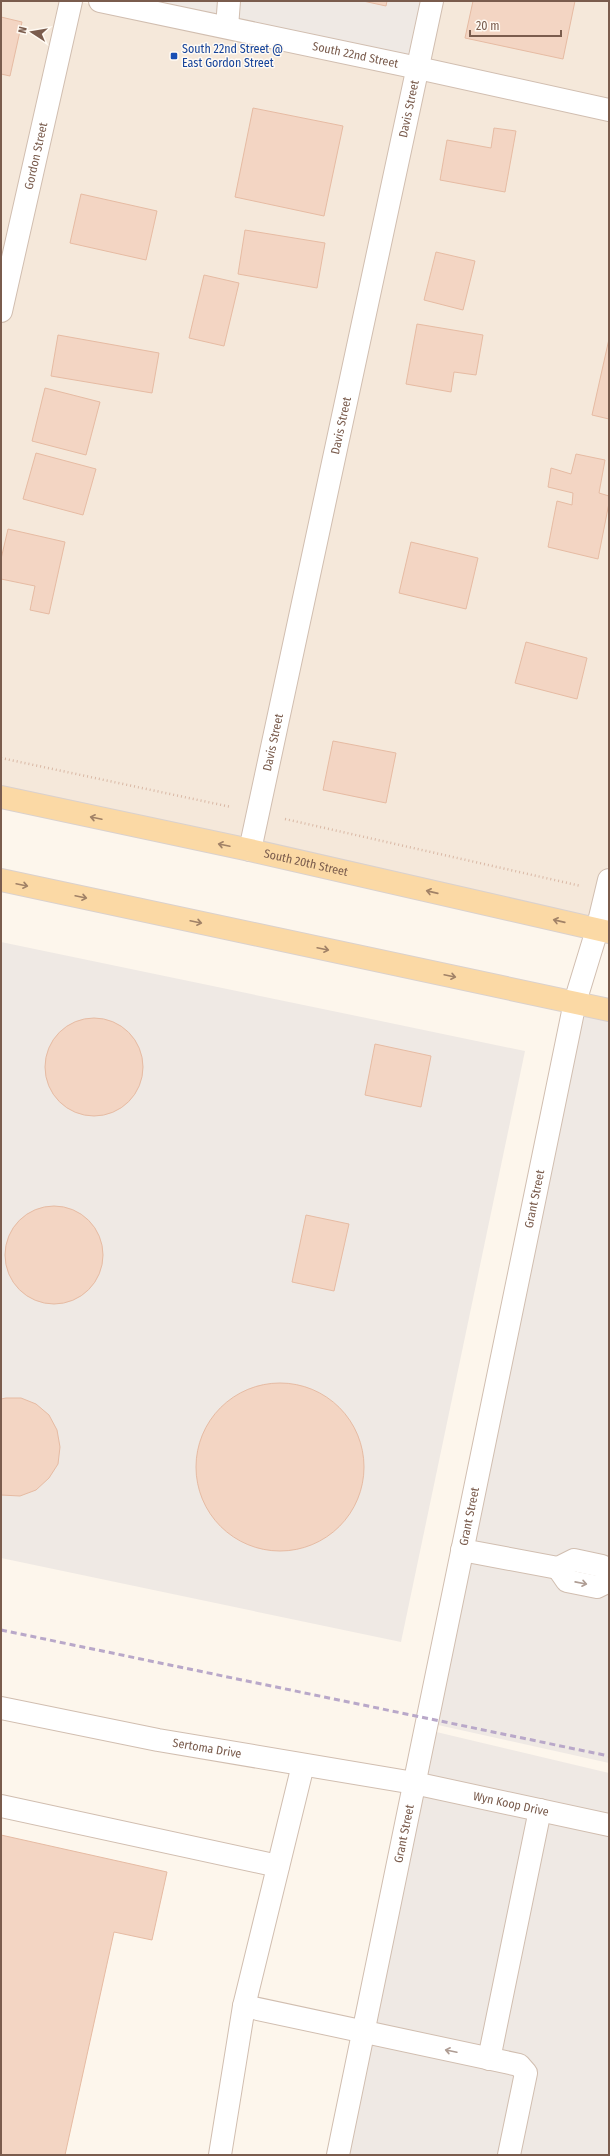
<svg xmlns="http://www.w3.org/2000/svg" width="610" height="2156" font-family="'Fira Sans Condensed',sans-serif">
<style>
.residential{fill:#f5e8da}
.industrial{fill:#efe9e4}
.building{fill:#f3d5c3;stroke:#e6bba3}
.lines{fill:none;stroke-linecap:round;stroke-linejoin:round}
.minor-casing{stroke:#d1beb0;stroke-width:24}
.major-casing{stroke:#dad1cd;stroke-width:24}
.path{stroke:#d9b8a5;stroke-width:2.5;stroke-dasharray:1 3;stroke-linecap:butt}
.minor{stroke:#fff;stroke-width:22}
.major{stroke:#fbd9a5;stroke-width:22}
.rail{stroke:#b9a8c9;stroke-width:3;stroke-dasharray:6 4;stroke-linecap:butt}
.oneway{stroke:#a18267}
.oneway2{stroke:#af9d94}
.transit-dot{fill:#1a4fb4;stroke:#fffaf3;stroke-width:1.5}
.labels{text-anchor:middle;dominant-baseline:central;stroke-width:3;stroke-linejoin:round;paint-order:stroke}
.transit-label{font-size:12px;fill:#164399;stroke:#fffaf3;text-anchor:start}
.street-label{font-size:12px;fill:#7a5c4d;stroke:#fffaf3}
</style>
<rect width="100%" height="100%" fill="#fdf6ec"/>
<g class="residential">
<polygon points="1,1 67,1 1,297"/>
<polygon points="76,1 609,116 609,858 599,926 1,795 1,317"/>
<polygon points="430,1 609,1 609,114 415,70"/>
</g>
<g class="industrial">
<polygon points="89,1 430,1 415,70"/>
<polygon points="1,942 525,1051 401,1642 1,1558"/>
<polygon points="577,1008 609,1015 609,1763 429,1723"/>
<polygon points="428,1730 609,1773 609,2155 342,2155"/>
</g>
<g class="building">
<polygon points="363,1 387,1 386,6"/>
<polygon points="473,1 575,1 563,59 465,38"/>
<polygon points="1,17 22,22 10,76 1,74"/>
<polygon points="253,108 343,126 324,216 235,197"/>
<polygon points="494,128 516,131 505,192 440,180 447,140 491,148"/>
<polygon points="81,194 157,211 146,260 70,243"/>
<polygon points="245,230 325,243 317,288 238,274"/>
<polygon points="436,252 475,261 463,310 424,300"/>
<polygon points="204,275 239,283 224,346 189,338"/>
<polygon points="417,324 483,335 476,375 454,372 451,392 406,384"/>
<polygon points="58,335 159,353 152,393 51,376"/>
<polygon points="609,339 609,419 592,415"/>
<polygon points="45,388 100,402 86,455 32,441"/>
<polygon points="36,453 96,469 83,515 23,499"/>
<polygon points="576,454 605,460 599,493 609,496 609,503 598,559 548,547 557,501 572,505 573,493 548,487 551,468 571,474"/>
<polygon points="8,529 65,542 49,614 30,610 35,586 1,579 1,559"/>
<polygon points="411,542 478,558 466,609 399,593"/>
<polygon points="526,642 587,658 577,699 515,683"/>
<polygon points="333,741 396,753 386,803 323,790"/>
<circle cx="94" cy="1067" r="49"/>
<polygon points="375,1044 431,1056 421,1107 365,1095"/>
<circle cx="54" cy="1255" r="49"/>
<polygon points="306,1215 349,1224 334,1291 292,1282"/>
<circle cx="280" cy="1467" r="84"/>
<polygon points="6,1398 21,1398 36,1404 49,1415 57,1430 60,1447 58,1464 49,1478 36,1490 20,1496 1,1495 1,1399"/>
<polygon points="1,1835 167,1872 152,1940 114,1932 65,2155 1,2155"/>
</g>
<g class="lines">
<defs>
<g id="minor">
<path id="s1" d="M100,1L418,68L609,110"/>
<polyline points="227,27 229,1"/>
<path id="s2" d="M1,311L71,1"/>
<path id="s3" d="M250,850L432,1"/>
<polyline points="462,1550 558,1568 574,1560 602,1566 609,1576"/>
<polyline points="558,1568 567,1581 597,1587 609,1581"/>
<path id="s4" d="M1,1708L158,1740L414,1783L609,1825"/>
<polyline points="1,1806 278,1866"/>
<polyline points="244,2006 519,2065 526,2073 509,2155"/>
<polyline points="489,2059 540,1810"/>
<polyline points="220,2155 244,2006 303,1765"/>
<path id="s5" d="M338,2155L575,1002L597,930L609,880"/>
</g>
<g id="major">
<path id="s6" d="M1,797L250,850L609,932"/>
<polyline points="1,880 609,1010"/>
</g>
</defs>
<use href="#minor" class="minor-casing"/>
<use href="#major" class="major-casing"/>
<g class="path">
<polyline points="1,758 231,807"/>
<polyline points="285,819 581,886"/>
</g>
<use href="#minor" class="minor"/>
<use href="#major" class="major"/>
<polyline class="rail" points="1,1630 609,1756"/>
</g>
<defs><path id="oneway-shaft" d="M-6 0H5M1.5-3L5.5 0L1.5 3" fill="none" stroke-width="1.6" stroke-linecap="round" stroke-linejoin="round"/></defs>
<g class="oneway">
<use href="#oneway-shaft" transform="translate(96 818) rotate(-168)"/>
<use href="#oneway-shaft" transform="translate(224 845) rotate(-168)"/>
<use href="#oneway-shaft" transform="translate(22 885) rotate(12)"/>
<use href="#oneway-shaft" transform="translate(432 892) rotate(-167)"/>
<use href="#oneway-shaft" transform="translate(81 897) rotate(12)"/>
<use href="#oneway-shaft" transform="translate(559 921) rotate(-167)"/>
<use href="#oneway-shaft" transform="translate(196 922) rotate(12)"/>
<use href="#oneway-shaft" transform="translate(323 949) rotate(12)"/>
<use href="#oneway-shaft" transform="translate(450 976) rotate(12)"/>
</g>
<g class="oneway2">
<use href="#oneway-shaft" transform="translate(581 1583) rotate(11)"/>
<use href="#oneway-shaft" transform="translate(451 2051) rotate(-168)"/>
</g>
<rect class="transit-dot" x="170" y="52" width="8" height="8" rx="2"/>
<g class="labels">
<g class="transit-label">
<text x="182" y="49">South 22nd Street @<tspan x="182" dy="14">East Gordon Street</tspan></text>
</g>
<g class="street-label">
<text stroke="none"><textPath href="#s1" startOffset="261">South 22nd Street</textPath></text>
<text stroke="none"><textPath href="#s3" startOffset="758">Davis Street</textPath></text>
<text stroke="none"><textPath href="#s2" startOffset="159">Gordon Street</textPath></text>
<text stroke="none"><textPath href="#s3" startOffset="434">Davis Street</textPath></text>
<text stroke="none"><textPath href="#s3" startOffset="110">Davis Street</textPath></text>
<text stroke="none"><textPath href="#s6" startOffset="312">South 20th Street</textPath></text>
<text stroke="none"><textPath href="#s5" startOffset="976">Grant Street</textPath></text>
<text stroke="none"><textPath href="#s5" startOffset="652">Grant Street</textPath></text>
<text stroke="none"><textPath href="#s4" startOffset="210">Sertoma Drive</textPath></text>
<text stroke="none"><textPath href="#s4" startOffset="519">Wyn Koop Drive</textPath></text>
<text stroke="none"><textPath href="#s5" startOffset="328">Grant Street</textPath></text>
</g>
</g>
<rect width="610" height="2156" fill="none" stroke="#7a5c4d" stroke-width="4"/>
<g transform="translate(32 32) rotate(282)" stroke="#fffaf3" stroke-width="3" paint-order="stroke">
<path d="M0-3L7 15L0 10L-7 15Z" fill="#7a5c4d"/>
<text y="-6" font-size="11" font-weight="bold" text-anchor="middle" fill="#7a5c4d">N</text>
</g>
<path d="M470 30v6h91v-6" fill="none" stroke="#7a5c4d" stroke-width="2"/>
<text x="476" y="30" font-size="12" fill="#7a5c4d" stroke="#fffaf3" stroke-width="3" paint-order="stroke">20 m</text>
</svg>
